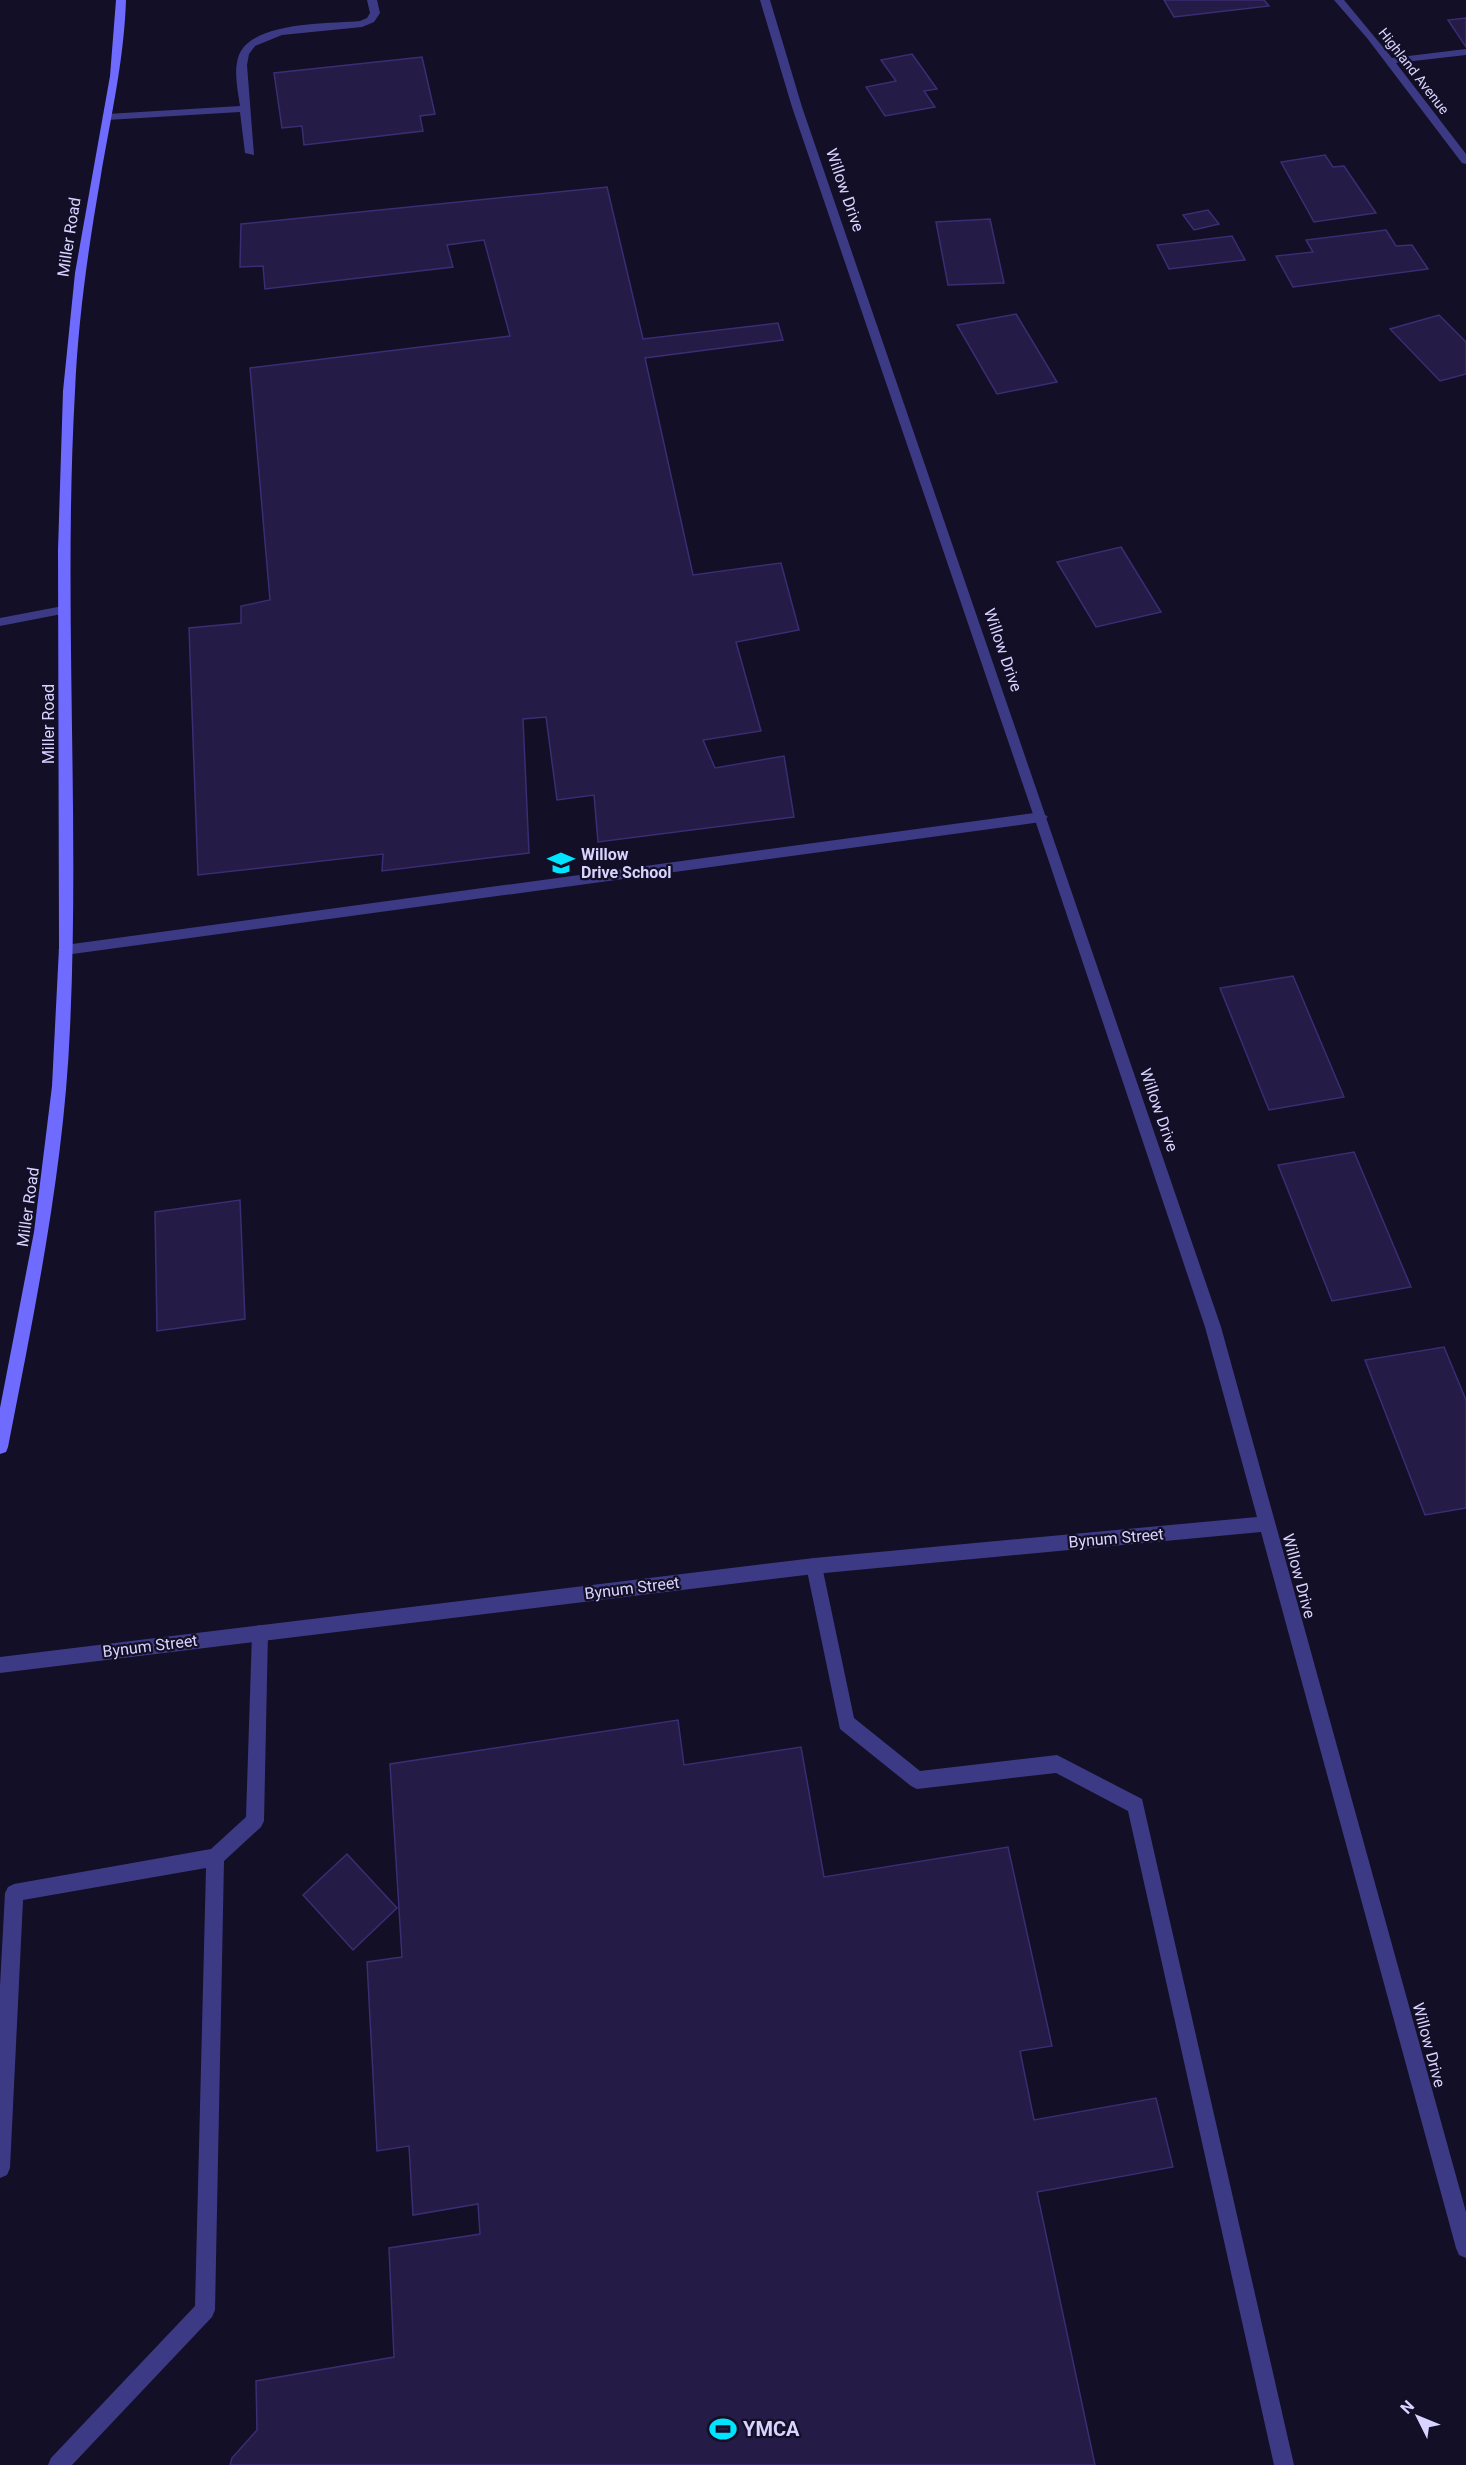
<svg xmlns="http://www.w3.org/2000/svg" width="1466" height="2465" font-family="Roboto,sans-serif">
<style>
.building{fill:#241b47;stroke:#3b2d73;stroke-width:1.5}
.lines{fill:none;stroke-linecap:round;stroke-linejoin:round}
.service{fill:#3d3a85;fill-rule:evenodd}
.minor{fill:#3d3a85;fill-rule:evenodd}
.secondary{fill:#6f6bff;fill-rule:evenodd}
.labels{text-anchor:middle;dominant-baseline:central;stroke-width:4.5;stroke-linejoin:round;paint-order:stroke}
.far-street-label{font-size:14px;fill:#d9d4ff;stroke:#130f26}
.street-label{font-size:16px;fill:#d9d4ff;stroke:#130f26}
.poi-label{font-size:16px;font-weight:bold;fill:#d9d4ff;stroke:#130f26;text-anchor:start}
.near-poi-label{font-size:20px;font-weight:bold;fill:#d9d4ff;stroke:#130f26;text-anchor:start}
</style>
<rect width="100%" height="100%" fill="#130f26"/>
<g class="building">
<polygon points="1164,0 1264,0 1269,6 1174,17"/>
<polygon points="1466,18 1466,47 1448,20"/>
<polygon points="912,54 937,89 924,91 935,107 885,116 866,87 896,81 881,60"/>
<polygon points="422,57 435,114 420,116 423,131 304,145 302,126 282,128 274,73"/>
<polygon points="1325,155 1333,167 1344,166 1376,213 1314,222 1281,162"/>
<polygon points="607,187 643,339 778,323 783,340 645,358 693,575 781,563 799,630 736,642 761,731 703,740 715,768 784,756 794,817 598,842 594,795 557,800 546,717 523,719 529,853 382,871 383,854 198,875 189,628 241,623 241,606 270,600 250,368 510,336 484,240 447,245 453,267 265,289 263,266 240,267 241,224"/>
<polygon points="1208,210 1219,224 1194,230 1183,215"/>
<polygon points="990,219 1004,283 948,285 936,222"/>
<polygon points="1386,230 1396,246 1412,245 1428,269 1293,287 1276,256 1313,252 1306,240"/>
<polygon points="1232,236 1245,260 1169,269 1157,245"/>
<polygon points="1016,314 1057,382 997,394 957,325"/>
<polygon points="1439,315 1466,342 1466,374 1440,381 1390,329"/>
<polygon points="1121,547 1161,612 1096,627 1057,562"/>
<polygon points="1293,976 1344,1097 1269,1110 1220,988"/>
<polygon points="1354,1152 1411,1287 1332,1301 1278,1165"/>
<polygon points="240,1200 245,1319 157,1331 155,1212"/>
<polygon points="1444,1347 1466,1400 1466,1508 1425,1515 1365,1360"/>
<polygon points="678,1720 684,1765 801,1747 824,1877 1008,1847 1052,2046 1020,2051 1034,2120 1156,2098 1173,2167 1037,2192 1095,2465 230,2465 232,2458 257,2430 256,2381 394,2357 389,2248 480,2234 478,2204 413,2215 409,2146 377,2151 367,1962 402,1957 390,1764"/>
<polygon points="347,1854 397,1908 353,1950 303,1895"/>
</g>
<g class="lines">
<g class="service">
<path d="M367,0H377L380,13L374,22L362,27L282,35L255,46L249,54L247,65L254,155L245,153L240,112L107,120L102,117L107,114L240,106C238,91 233,70 239,55C253,21 329,24 360,21L367,18L370,13Z"/>
<polygon points="1041,812 1048,817 1041,822 65,955 58,950 65,945"/>
<polygon points="814,1558 820,1560 822,1566 854,1718 920,1771 1057,1755 1142,1799 1294,2465 1274,2465 1128,1811 1056,1773 917,1789 911,1786 840,1729 806,1566 808,1560"/>
<polygon points="260,1625 266,1627 268,1633 264,1821 261,1827 224,1861 215,2310 212,2317 72,2465 48,2465 51,2458 195,2306 206,1868 23,1900 10,2168 7,2175 0,2178 0,1986 5,1893 8,1887 14,1884 211,1849 246,1817 252,1633 254,1627"/>
</g>
<g class="minor">
<polygon points="760,0 770,0 802,107 1221,1327 1466,2212 1466,2258 1459,2255 1456,2248 1261,1532 814,1574 0,1673 0,1657 814,1558 1257,1517 1205,1327 1034,817 792,107"/>
<polygon points="1334,0 1344,0 1392,58 1466,49 1466,55 1396,63 1466,154 1466,164 1462,163 1367,38"/>
<polygon points="63,606 67,607 67,613 0,626 0,618"/>
</g>
<path class="secondary" d="M116,0H126C124,62 110,120 100,181C88,250 78,321 75,391C63,603 80,816 70,1028C64,1170 35,1308 8,1447L6,1452L0,1454V1408L34,1232L52,1086L59,948L58,550L63,391L75,273L110,76Z"/>
</g>
<defs>
<symbol id="school-bare" viewBox="-9 -9 18 18"><path d="M0-5L7-2L0 1L-7-2ZM-4 1L0 2.5L4 1V4Q0 6-4 4Z" fill="#00e5ff" stroke="#130f26" stroke-width="2.5" paint-order="stroke"/></symbol>
<symbol id="stadium-bare" viewBox="-9 -9 18 18"><path d="M0-5a6.5 5 0 1 0 0 10a6.5 5 0 1 0 0-10ZM-3.5-1.8h7v3.6h-7Z" fill="#00e5ff" stroke="#130f26" stroke-width="2.5" paint-order="stroke"/></symbol>
</defs>
<g fill-rule="evenodd">
<use href="#school-bare" x="542" y="844" width="38" height="38"/>
<use href="#stadium-bare" x="704" y="2410" width="38" height="38"/>
</g>
<g class="labels">
<g class="far-street-label">
<text transform="translate(1414 71) rotate(52)">Highland Avenue</text>
</g>
<g class="street-label">
<text transform="translate(845 190) rotate(71)">Willow Drive</text>
<text transform="translate(69 237) rotate(-81)">Miller Road</text>
<text transform="translate(1003 650) rotate(71)">Willow Drive</text>
<text transform="translate(48 724) rotate(-90)">Miller Road</text>
<text transform="translate(1159 1110) rotate(71)">Willow Drive</text>
<text transform="translate(28 1207) rotate(-82)">Miller Road</text>
<text transform="translate(1116 1538) rotate(-5)">Bynum Street</text>
<text transform="translate(1299 1576) rotate(75)">Willow Drive</text>
<text transform="translate(632 1588) rotate(-7)">Bynum Street</text>
<text transform="translate(150 1646) rotate(-7)">Bynum Street</text>
<text transform="translate(1429 2045) rotate(75)">Willow Drive</text>
</g>
<g class="poi-label">
<text x="581" y="854">Willow<tspan x="581" dy="18">Drive School</tspan></text>
</g>
<g class="near-poi-label">
<text x="743" y="2429">YMCA</text>
</g>
</g>
<g transform="translate(1418 2417) rotate(313)" stroke="#130f26" stroke-width="4.5" paint-order="stroke">
<path d="M0-4.5L10 22L0 15L-10 22Z" fill="#d9d4ff"/>
<text y="-9" font-size="16" font-weight="bold" text-anchor="middle" fill="#d9d4ff">N</text>
</g>
</svg>
